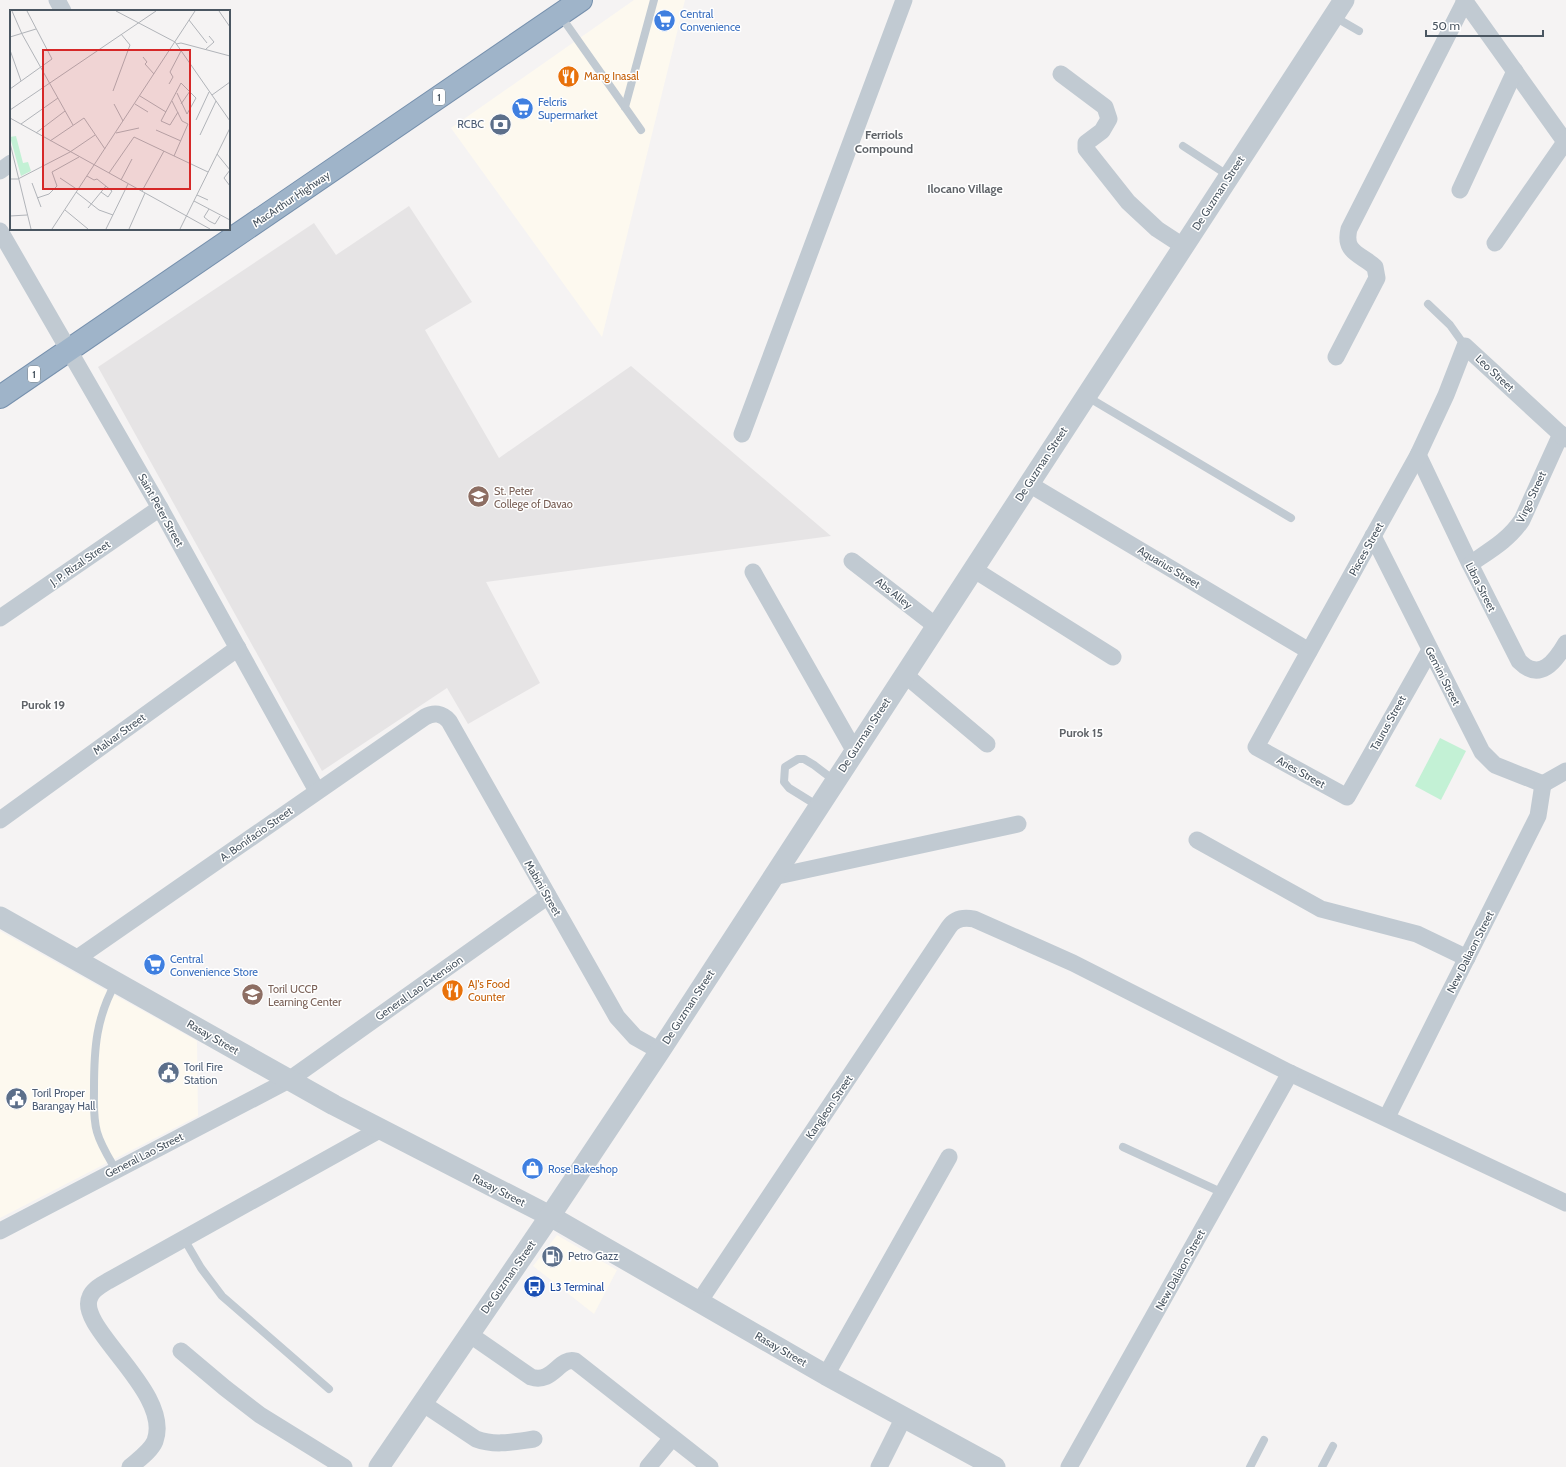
<svg xmlns="http://www.w3.org/2000/svg" width="1566" height="1467" font-family="Cabin,sans-serif">
<style>
.commercial{fill:#fdf9ef}
.education{fill:#e6e4e5}
.green{fill:#c3f1d5}
.lines{fill:none;stroke-linecap:round;stroke-linejoin:round}
.trunk-casing{stroke:#7690ad;stroke-width:24}
.service{stroke:#c1cad2;stroke-width:8}
.minor{stroke:#c1cad2;stroke-width:17}
.tertiary{stroke:#c1cad2;stroke-width:21}
.trunk{stroke:#9fb4c9;stroke-width:22}
.labels{text-anchor:middle;dominant-baseline:central;stroke-width:3;stroke-linejoin:round;paint-order:stroke}
.shield{fill:#fff;stroke:#808990;stroke-width:1}
.shield-label{font-size:10px;font-weight:bold;fill:#4a5661}
.shop-label{font-size:11px;fill:#366cbe;stroke:#fff;text-anchor:start}
.food-label{font-size:11px;fill:#c56008;stroke:#fff;text-anchor:start}
.service-label{font-size:11px;fill:#4e5e75;stroke:#fff;text-anchor:start}
.street-label{font-size:11px;fill:#4a5661;stroke:#fff}
.education-label{font-size:11px;fill:#785e54;stroke:#fff;text-anchor:start}
.transit-label{font-size:11px;fill:#164399;stroke:#fff;text-anchor:start}
.neighbourhood-label{font-size:12px;font-weight:bold;fill:#5f6368;stroke:#fff}
.inset-road{fill:none;stroke:#b1b4b9;stroke-width:1}
.view{fill:#d62828;fill-opacity:0.15;stroke:#d62828;stroke-width:2}
.inset-edge{fill:none;stroke:#4a5661;stroke-width:2}
</style>
<rect width="100%" height="100%" fill="#f5f3f3"/>
<g class="commercial">
<polygon points="634,0 685,0 602,337 451,128"/>
<polygon points="0,931 197,1041 198,1116 0,1218"/>
<polygon points="557,1235 617,1270 594,1314 533,1266"/>
</g>
<polygon class="education" points="409,206 472,302 425,330 499,458 631,366 831,536 486,582 540,683 468,724 447,688 322,771 98,367 314,223 336,255"/>
<polygon class="green" points="1440,738 1466,751 1441,800 1415,786"/>
<g class="lines">
<defs>
<polyline id="trunk" points="0,397 581,0"/>
</defs>
<use href="#trunk" class="trunk-casing"/>
<g class="service">
<polyline points="560,15 641,130"/>
<polyline points="1333,16 1359,31"/>
<polyline points="625,107 654,0"/>
<polyline points="1183,146 1229,176"/>
<polyline points="1428,304 1450,325 1465,346"/>
<polyline points="1086,396 1291,518"/>
<polyline points="818,806 789,788 784,782 785,767 798,759 804,759 814,765 835,781"/>
<polyline points="1123,1147 1223,1193"/>
<path d="M116,1170C109,1158 101,1146 97,1132C93,1118 94,1103 94,1089C94,1048 96,1018 116,982"/>
<polyline points="184,1239 201,1268 222,1296 329,1389"/>
<polyline points="1250,1467 1264,1440"/>
<polyline points="1322,1467 1333,1446"/>
</g>
<g class="minor">
<polyline points="57,0 63,11"/>
<polyline points="1464,0 1566,143"/>
<polyline points="1061,74 1105,107 1109,119 1102,131 1086,143 1086,149 1128,202 1157,229 1183,246"/>
<polyline points="0,171 11,163"/>
<polyline points="1460,190 1515,71"/>
<polyline points="0,231 160,508 317,791"/>
<polyline points="1495,243 1565,142"/>
<path d="M1336,357L1377,278L1375,267C1361,254 1343,253 1349,229L1465,1"/>
<polyline points="742,434 904,0"/>
<path d="M1418,455L1470,564L1519,661C1540,682 1555,662 1566,643"/>
<polyline points="1029,484 1309,651"/>
<polyline points="1373,536 1482,752 1495,765 1543,784"/>
<polyline points="852,561 936,626"/>
<path d="M1470,564C1489,551 1509,540 1522,520L1561,434"/>
<polyline points="973,569 1113,657"/>
<polyline points="753,572 854,750"/>
<polyline points="0,618 160,508"/>
<polyline points="1430,650 1347,797 1256,747 1418,455 1446,395 1465,346 1566,439"/>
<polyline points="904,674 987,744"/>
<polyline points="1543,784 1566,771"/>
<polyline points="0,820 238,648"/>
<polyline points="1197,840 1321,909 1417,934 1467,958"/>
<polyline points="773,877 1018,824"/>
<path d="M76,959L425,717C434,712 442,713 449,721L617,1017L635,1037L660,1051"/>
<polyline points="1387,1117 1538,816 1543,784"/>
<polyline points="0,1231 289,1080 548,896"/>
<path d="M699,1302L949,927C955,918 964,917 974,919L1073,963L1290,1073L1566,1203"/>
<path d="M469,1334L531,1377C553,1384 559,1357 575,1361L710,1467"/>
<polyline points="181,1351 225,1388 260,1415 344,1467"/>
<polyline points="826,1375 949,1157"/>
<path d="M422,1403L476,1439C495,1446 513,1442 534,1439"/>
<path d="M130,1467C138,1460 151,1451 155,1441C173,1392 75,1327 90,1297C93,1289 102,1285 108,1281L381,1129"/>
<polyline points="648,1467 672,1438"/>
<polyline points="879,1467 904,1417"/>
<polyline points="1069,1467 1290,1073"/>
</g>
<g class="tertiary">
<polyline points="0,917 334,1105 550,1216 826,1375 995,1467"/>
<polyline points="379,1467 550,1216 660,1051 1344,0"/>
</g>
<use href="#trunk" class="trunk"/>
</g>
<defs>
<symbol id="supermarket-disc" viewBox="-11 -11 22 22"><circle r="9.5" fill="#3f7fe0" stroke="#fff"/><path d="M-6-5.5h2.5l.6 2H6L4.5 2H-2.5L-4.4-4H-6ZM-1.5 3.2a1.3 1.3 0 1 0 .1 0ZM3 3.2a1.3 1.3 0 1 0 .1 0Z" fill="#fff"/></symbol>
<symbol id="restaurant-disc" viewBox="-11 -11 22 22"><circle r="9.5" fill="#e8710a" stroke="#fff"/><path d="M-5-6h1v4h1v-4h1v4h1v-4h1v5L-1.5 .5V6h-2V.5L-5-1ZM5-6V6H3V1.5H1.5Q1.5-4 5-6Z" fill="#fff"/></symbol>
<symbol id="bank-disc" viewBox="-11 -11 22 22"><circle r="9.5" fill="#5c6f8a" stroke="#fff"/><path d="M-6-4H6V4H-6ZM0-2.3a2.3 2.3 0 1 0 0 4.6a2.3 2.3 0 1 0 0-4.6Z" fill="#fff"/></symbol>
<symbol id="university-disc" viewBox="-11 -11 22 22"><circle r="9.5" fill="#8d6e63" stroke="#fff"/><path d="M0-5L7-2L0 1L-7-2ZM-4 1L0 2.5L4 1V4Q0 6-4 4Z" fill="#fff"/></symbol>
<symbol id="school-disc" viewBox="-11 -11 22 22"><circle r="9.5" fill="#8d6e63" stroke="#fff"/><path d="M0-5L7-2L0 1L-7-2ZM-4 1L0 2.5L4 1V4Q0 6-4 4Z" fill="#fff"/></symbol>
<symbol id="civic-disc" viewBox="-11 -11 22 22"><circle r="9.5" fill="#5c6f8a" stroke="#fff"/><path d="M-.6-6.5H3V-4.5H.6V-3L4-1V1h2V6H-6V1h2V-1L-.6-3ZM-1.2 2.5V6h2.4V2.5Z" fill="#fff"/></symbol>
<symbol id="shop-disc" viewBox="-11 -11 22 22"><circle r="9.5" fill="#3f7fe0" stroke="#fff"/><path d="M-5-2.5h2.3a2.7 3.5 0 0 1 5.4 0H5L5.5 6h-11ZM-1.5-2.5h3a1.5 2.3 0 0 0-3 0Z" fill="#fff"/></symbol>
<symbol id="fuel-disc" viewBox="-11 -11 22 22"><circle r="9.5" fill="#5c6f8a" stroke="#fff"/><path d="M-5.5-6h7V0h2V4h1.3V-2.5L3-4.5l.8-.8L6-3V5H2.5V1h-1V6h-7ZM-4.2-4.7v3.2H.2V-4.7Z" fill="#fff"/></symbol>
<symbol id="bus-disc" viewBox="-11 -11 22 22"><circle r="9.5" fill="#1a4fb4" stroke="#fff"/><path d="M-5-6H5V4H4V6H2V4H-2V6H-4V4H-5ZM-3.5-4V0h7V-4ZM-3.5 1.2v1.5H-2V1.2ZM2 1.2v1.5H3.5V1.2Z" fill="#fff"/></symbol>
</defs>
<g fill-rule="evenodd">
<use href="#supermarket-disc" x="652" y="8" width="25" height="25"/>
<use href="#restaurant-disc" x="556" y="64" width="25" height="25"/>
<use href="#supermarket-disc" x="510" y="96" width="25" height="25"/>
<use href="#bank-disc" x="488" y="112" width="25" height="25"/>
<use href="#university-disc" x="466" y="484" width="25" height="25"/>
<use href="#supermarket-disc" x="142" y="952" width="25" height="25"/>
<use href="#restaurant-disc" x="440" y="978" width="25" height="25"/>
<use href="#school-disc" x="240" y="982" width="25" height="25"/>
<use href="#civic-disc" x="156" y="1060" width="25" height="25"/>
<use href="#civic-disc" x="4" y="1086" width="25" height="25"/>
<use href="#shop-disc" x="520" y="1156" width="25" height="25"/>
<use href="#fuel-disc" x="540" y="1244" width="25" height="25"/>
<use href="#bus-disc" x="522" y="1274" width="25" height="25"/>
</g>
<g class="labels">
<g class="shield">
<rect x="433" y="89" width="12" height="16" rx="3"/>
<rect x="28" y="366" width="12" height="16" rx="3"/>
</g>
<g class="shield-label">
<text x="439" y="97">1</text>
<text x="34" y="374">1</text>
</g>
<g class="shop-label">
<text x="680" y="14">Central<tspan x="680" dy="13">Convenience</tspan></text>
<text x="538" y="102">Felcris<tspan x="538" dy="13">Supermarket</tspan></text>
<text x="170" y="959">Central<tspan x="170" dy="13">Convenience Store</tspan></text>
<text x="548" y="1169">Rose Bakeshop</text>
</g>
<g class="food-label">
<text x="584" y="76">Mang Inasal</text>
<text x="468" y="984">AJ's Food<tspan x="468" dy="13">Counter</tspan></text>
</g>
<g class="service-label">
<text x="484" y="124" text-anchor="end">RCBC</text>
<text x="184" y="1067">Toril Fire<tspan x="184" dy="13">Station</tspan></text>
<text x="32" y="1093">Toril Proper<tspan x="32" dy="13">Barangay Hall</tspan></text>
<text x="568" y="1256">Petro Gazz</text>
</g>
<g class="street-label">
<text transform="translate(1218 193) rotate(-57)">De Guzman Street</text>
<text transform="translate(291 199) rotate(-34)">MacArthur Highway</text>
<text transform="translate(1495 373) rotate(43)">Leo Street</text>
<text transform="translate(1041 464) rotate(-57)">De Guzman Street</text>
<text transform="translate(1531 497) rotate(-65)">Virgo Street</text>
<text transform="translate(161 510) rotate(61)">Saint Peter Street</text>
<text transform="translate(1366 549) rotate(-61)">Pisces Street</text>
<text transform="translate(80 563) rotate(-35)">J. P. Rizal Street</text>
<text transform="translate(1169 567) rotate(31)">Aquarius Street</text>
<text transform="translate(1481 587) rotate(63)">Libra Street</text>
<text transform="translate(894 593) rotate(38)">Abs Alley</text>
<text transform="translate(1443 676) rotate(63)">Gemini Street</text>
<text transform="translate(1388 723) rotate(-61)">Taurus Street</text>
<text transform="translate(119 734) rotate(-36)">Malvar Street</text>
<text transform="translate(864 735) rotate(-57)">De Guzman Street</text>
<text transform="translate(1301 772) rotate(29)">Aries Street</text>
<text transform="translate(256 834) rotate(-35)">A. Bonifacio Street</text>
<text transform="translate(543 888) rotate(60)">Mabini Street</text>
<text transform="translate(1470 952) rotate(-63)">New Daliaon Street</text>
<text transform="translate(419 988) rotate(-35)">General Lao Extension</text>
<text transform="translate(688 1007) rotate(-57)">De Guzman Street</text>
<text transform="translate(213 1037) rotate(30)">Rasay Street</text>
<text transform="translate(829 1107) rotate(-56)">Kangleon Street</text>
<text transform="translate(144 1155) rotate(-27)">General Lao Street</text>
<text transform="translate(499 1190) rotate(27)">Rasay Street</text>
<text transform="translate(1180 1270) rotate(-61)">New Daliaon Street</text>
<text transform="translate(508 1277) rotate(-55)">De Guzman Street</text>
<text transform="translate(781 1349) rotate(30)">Rasay Street</text>
</g>
<g class="education-label">
<text x="494" y="491">St. Peter<tspan x="494" dy="13">College of Davao</tspan></text>
<text x="268" y="989">Toril UCCP<tspan x="268" dy="13">Learning Center</tspan></text>
</g>
<g class="transit-label">
<text x="550" y="1287">L3 Terminal</text>
</g>
<g class="neighbourhood-label">
<text x="884" y="134">Ferriols<tspan x="884" dy="14">Compound</tspan></text>
<text x="965" y="188">Ilocano Village</text>
<text x="43" y="704">Purok 19</text>
<text x="1081" y="732">Purok 15</text>
</g>
</g>
<g transform="translate(10 10)">
<rect width="220" height="220" fill="#f5f3f3"/>
<path d="M6,126L13,153L18,152L21,161L11,166L0,127Z" fill="#c3f1d5"/>
<path class="inset-road" d="M2,1L12,24L63,115M106,1L165,32L220,111M209,1L220,17M179,10L197,33M0,27L26,19M166,34L171,33L220,46M196,39L204,32L199,26M0,40L11,71M133,47L137,52L135,54L144,64M159,74L163,67L160,62L171,41M0,79L42,49L17,1M103,81L120,35L111,24M167,83L177,104L186,88L171,73L151,111L160,115L168,102M202,85L220,72M130,86L156,102M162,91L172,111L178,114M104,94L113,111M125,94L138,102M171,94L180,81M0,100L146,1M0,108L200,219M186,110L199,82M11,114L48,88M146,120L171,131M26,123L55,101M106,123L129,118M190,125L206,91M40,131L74,108L95,139M0,133L21,219M207,144L220,160L214,168L220,176M164,146L178,114M99,163L124,127L198,162M77,166L84,170L87,169L102,181L98,187L91,182M50,168L68,180M0,169H8L60,142L85,125M111,170L122,149M22,173L31,197M132,181L154,141M66,182L89,200L103,205M187,185L198,190M27,188L39,184L47,176L42,162L69,147M184,191L220,210M78,198L96,176M199,199L194,207L199,211L205,214L210,206M55,200L78,219M0,206L17,205M42,219L185,1M96,219L118,174M119,219L135,183M170,219L220,118"/>
<path class="view" d="M33,40H180V179H33Z"/>
<rect width="220" height="220" class="inset-edge"/>
</g>
<path d="M1426 30v6h117v-6" fill="none" stroke="#4a5661" stroke-width="2"/>
<text x="1432" y="30" font-size="12" fill="#4a5661" stroke="#ffffff" stroke-width="3" paint-order="stroke">50 m</text>
</svg>
